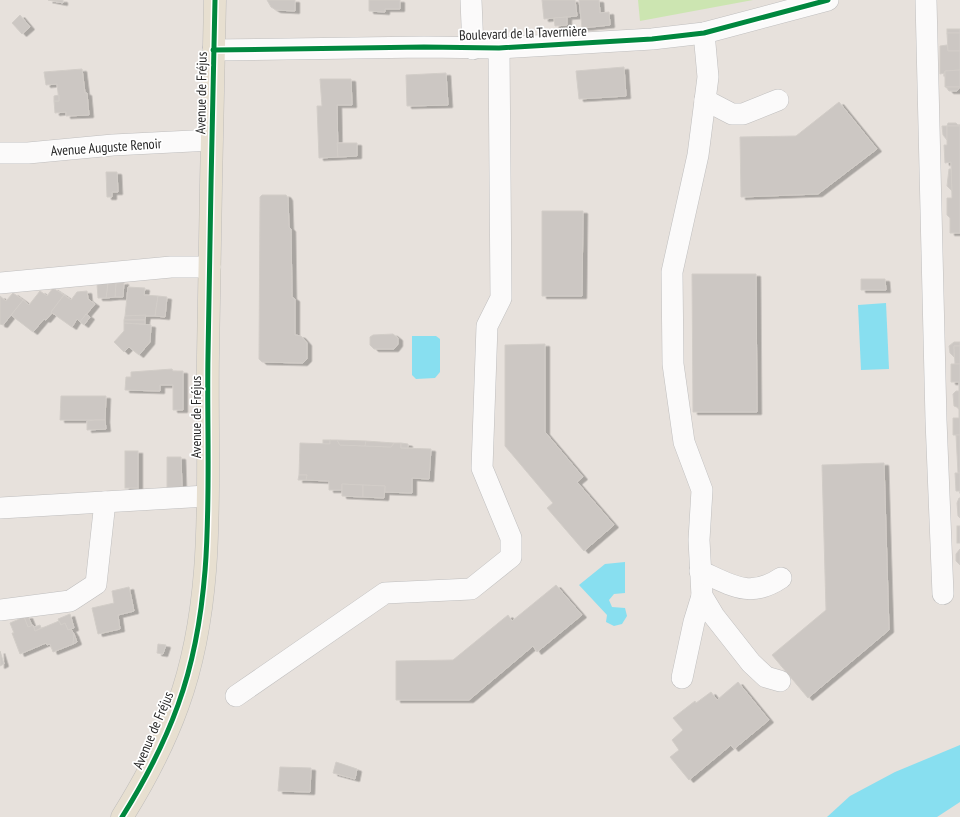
<svg xmlns="http://www.w3.org/2000/svg" width="960" height="817" font-family="'PT Sans Narrow',sans-serif">
<style>
.green{fill:#cce5b1}
.water{fill:#88dff0}
.building{fill:#ccc7c3;stroke:#d2cdc8;filter:url(#shadow)}
.lines{fill:none;stroke-linecap:round;stroke-linejoin:round}
.minor-casing{stroke:#bfbebe;stroke-width:22}
.major-casing{stroke:#bfbdbb;stroke-width:23}
.minor{stroke:#fbfafa;stroke-width:21}
.major{stroke:#e7dfd0;stroke-width:22}
.cycleway-casing{stroke:#fff;stroke-width:8}
.cycleway{stroke:#00873e;stroke-width:5}
.labels{text-anchor:middle;dominant-baseline:central;stroke-width:3.5;stroke-linejoin:round;paint-order:stroke}
.street-label{font-size:14px;fill:#272727;stroke:#fff}
</style>
<defs>
<filter id="shadow"><feDropShadow dx="4.5" dy="2.5" stdDeviation="0" flood-color="#0004"/></filter>
</defs>
<rect width="100%" height="100%" fill="#e7e1dc"/>
<polygon class="green" points="638,0 753,0 640,21"/>
<g class="water">
<polygon points="886,303 889,369 861,370 858,305"/>
<polygon points="412,336 436,336 440,339 440,372 435,378 416,379 412,375"/>
<polygon points="625,562 625,593 614,594 609,600 612,607 625,608 627,616 622,624 614,626 606,622 607,615 579,585 605,564"/>
<polygon points="960,745 960,802 937,817 827,817 850,796 895,772"/>
</g>
<g class="building">
<polygon points="48,0 63,0 63,3"/>
<polygon points="267,0 295,0 295,11 276,10 271,7"/>
<polygon points="369,0 400,0 400,9 385,9 385,12 369,11"/>
<polygon points="542,0 575,0 577,16 544,19"/>
<polygon points="579,0 599,0 600,13 609,12 610,25 582,28"/>
<polygon points="20,15 30,27 22,34 12,23"/>
<polygon points="567,17 567,25 555,26 554,18"/>
<rect x="947" y="29" width="13" height="4"/>
<polygon points="947,33 960,33 960,51 948,51"/>
<polygon points="947,45 948,51 960,51 960,70 945,71 945,73 940,74 940,46"/>
<polygon points="624,67 626,96 579,99 576,71"/>
<polygon points="82,69 85,93 87,93 89,115 66,116 66,112 55,113 54,101 59,101 57,84 46,85 44,72"/>
<polygon points="960,70 960,87 945,87 945,71"/>
<polygon points="446,73 448,105 407,106 406,75"/>
<polygon points="320,79 351,79 352,105 337,105 338,157 319,158 317,106 322,106"/>
<polygon points="946,87 960,87 957,91 949,91"/>
<polygon points="59,95 59,101 54,101 54,96"/>
<polygon points="839,102 877,149 818,194 741,197 740,137 796,136"/>
<polygon points="948,123 956,123 959,126 947,126"/>
<polygon points="942,126 947,126 947,140 943,135"/>
<polygon points="947,126 960,126 960,233 950,233 950,218 947,215 947,198 952,198 951,162 945,163 944,145 947,145"/>
<polygon points="337,143 357,143 357,156 338,157"/>
<polygon points="949,169 951,169 952,191 947,186"/>
<polygon points="106,172 117,172 118,192 112,192 112,197 107,197"/>
<polygon points="262,195 286,195 288,198 289,227 291,229 292,297 295,299 295,335 301,336 307,343 307,359 303,363 262,362 259,359 260,197"/>
<polygon points="542,211 583,211 582,296 542,296"/>
<polygon points="692,274 756,274 757,412 693,412"/>
<polygon points="861,279 885,279 886,290 861,290"/>
<polygon points="124,282 123,297 115,297 116,283"/>
<polygon points="108,283 116,283 115,297 106,298"/>
<polygon points="108,283 106,298 98,298 97,284"/>
<polygon points="128,287 145,288 144,295 158,296 155,316 125,316"/>
<polygon points="53,288 64,295 51,312 52,313 46,320 44,319 33,332 11,315 23,300 29,305 40,291 47,296"/>
<polygon points="87,291 88,299 95,304 80,322 77,319 72,327 51,312 64,295 71,300 77,292"/>
<polygon points="13,293 23,300 3,325 0,324 0,296 6,301"/>
<polygon points="158,296 167,297 165,317 155,316"/>
<polygon points="86,314 90,317 84,325 80,322"/>
<polygon points="146,315 145,320 124,320 125,316"/>
<polygon points="124,320 145,320 145,324 124,323"/>
<polygon points="124,323 151,325 150,342 139,355 129,347 124,352 114,342 124,331"/>
<polygon points="393,334 398,338 398,344 394,349 374,349 370,345 370,337 373,335"/>
<polygon points="954,342 960,342 960,346 954,346 954,357 950,353 949,346"/>
<polygon points="545,344 545,432 583,477 577,482 614,525 584,551 547,508 553,503 505,446 505,345"/>
<polygon points="954,346 960,346 960,364 955,364"/>
<polygon points="951,364 960,364 960,435 953,435 953,418 959,418 959,382 951,382"/>
<polygon points="172,369 173,371 183,371 183,410 173,410 173,385 160,385 160,391 125,390 126,377 131,377 131,372"/>
<polygon points="956,391 959,391 959,408 954,406 953,394"/>
<polygon points="61,396 106,396 105,420 60,420"/>
<polygon points="95,420 105,420 106,429 87,430 87,421"/>
<polygon points="956,435 960,435 960,473 958,473"/>
<rect x="323" y="440" width="7" height="4"/>
<polygon points="330,440 337,440 340,445 391,447 394,443 401,443 401,448 431,449 429,479 412,478 412,493 385,492 385,486 342,484 342,490 329,490 329,481 306,480 307,475 299,475 300,443 330,444"/>
<polygon points="337,440 366,441 365,446 340,445"/>
<polygon points="366,441 394,443 391,447 365,446"/>
<polygon points="401,443 408,444 408,448 401,448"/>
<rect x="125" y="451" width="13" height="37"/>
<polygon points="167,457 181,457 182,488 167,488"/>
<polygon points="884,463 889,630 808,698 772,655 826,610 822,465"/>
<polygon points="955,473 960,473 960,491 956,491"/>
<polygon points="299,475 307,475 306,480 298,480"/>
<polygon points="342,484 363,485 363,497 342,496"/>
<polygon points="363,485 385,486 384,498 363,497"/>
<polygon points="959,498 960,498 960,518 958,516 957,503"/>
<rect x="957" y="526" width="3" height="17"/>
<polygon points="960,549 960,565 956,561 956,554"/>
<polygon points="556,585 582,615 537,652 533,646 469,700 396,700 396,661 453,660 508,615 512,621"/>
<polygon points="129,587 134,611 118,615 120,629 98,634 92,608 114,603 112,591"/>
<polygon points="70,614 74,628 68,630 65,623 61,625 58,619"/>
<polygon points="28,616 32,626 28,627 24,617"/>
<polygon points="24,617 28,627 33,625 35,631 59,621 61,625 65,623 68,630 71,629 74,634 73,644 53,652 50,644 47,645 46,643 20,654 12,633 14,633 10,623"/>
<polygon points="40,625 41,628 35,631 34,627"/>
<polygon points="74,634 77,642 73,644"/>
<polygon points="158,644 166,645 163,654 157,653"/>
<polygon points="0,651 4,664 0,666"/>
<polygon points="738,682 769,720 734,749 731,745 689,780 670,757 679,750 672,740 683,730 673,718 695,701 696,703 711,692 717,700"/>
<polygon points="336,762 357,769 355,779 333,773"/>
<polygon points="280,767 311,768 310,792 278,791"/>
</g>
<g class="lines">
<defs>
<g id="minor">
<polyline points="471,0 473,49"/>
<polyline points="926,0 936,420 943,594"/>
<polyline points="704,33 708,77 698,155 672,272 673,364 684,442 702,490 699,540 702,596 714,616 751,663 766,677 780,681"/>
<polyline points="213,50 424,47 499,48 652,39 704,33 828,0"/>
<polyline points="705,100 732,114 743,114 778,100"/>
<polyline points="0,153 28,153 113,145 212,140"/>
<polyline points="0,283 171,267 210,267"/>
<polyline points="0,508 207,496"/>
<path d="M700,571C731,585 750,599 781,578"/>
<polyline points="0,610 70,601 96,584 105,502"/>
<polyline points="682,678 694,622 702,596"/>
<polyline points="236,696 385,593 471,589 511,557 511,538 482,468 487,326 501,298 499,48"/>
</g>
<path id="major" d="M122,817C144,782 164,744 178,705C218,595 206,471 208,356C210,237 212,119 215,0"/>
</defs>
<use href="#minor" class="minor-casing"/>
<use href="#major" class="major-casing"/>
<use href="#minor" class="minor"/>
<use href="#major" class="major"/>
<defs>
<g id="cycleway">
<polyline points="213,50 424,47 499,48 652,39 704,33 828,0"/>
<path d="M122,817C144,782 164,744 178,705C218,595 206,471 208,356C210,237 212,119 215,0"/>
</g>
</defs>
<use href="#cycleway" class="cycleway-casing"/>
<use href="#cycleway" class="cycleway"/>
</g>
<g class="labels">
<g class="street-label">
<text transform="translate(523 33) rotate(-2)">Boulevard de la Tavernière</text>
<text transform="translate(201 93) rotate(-89)">Avenue de Fréjus</text>
<text transform="translate(106 147) rotate(-4)">Avenue Auguste Renoir</text>
<text transform="translate(196 417) rotate(-90)">Avenue de Fréjus</text>
<text transform="translate(153 730) rotate(-67)">Avenue de Fréjus</text>
</g>
</g>
</svg>
